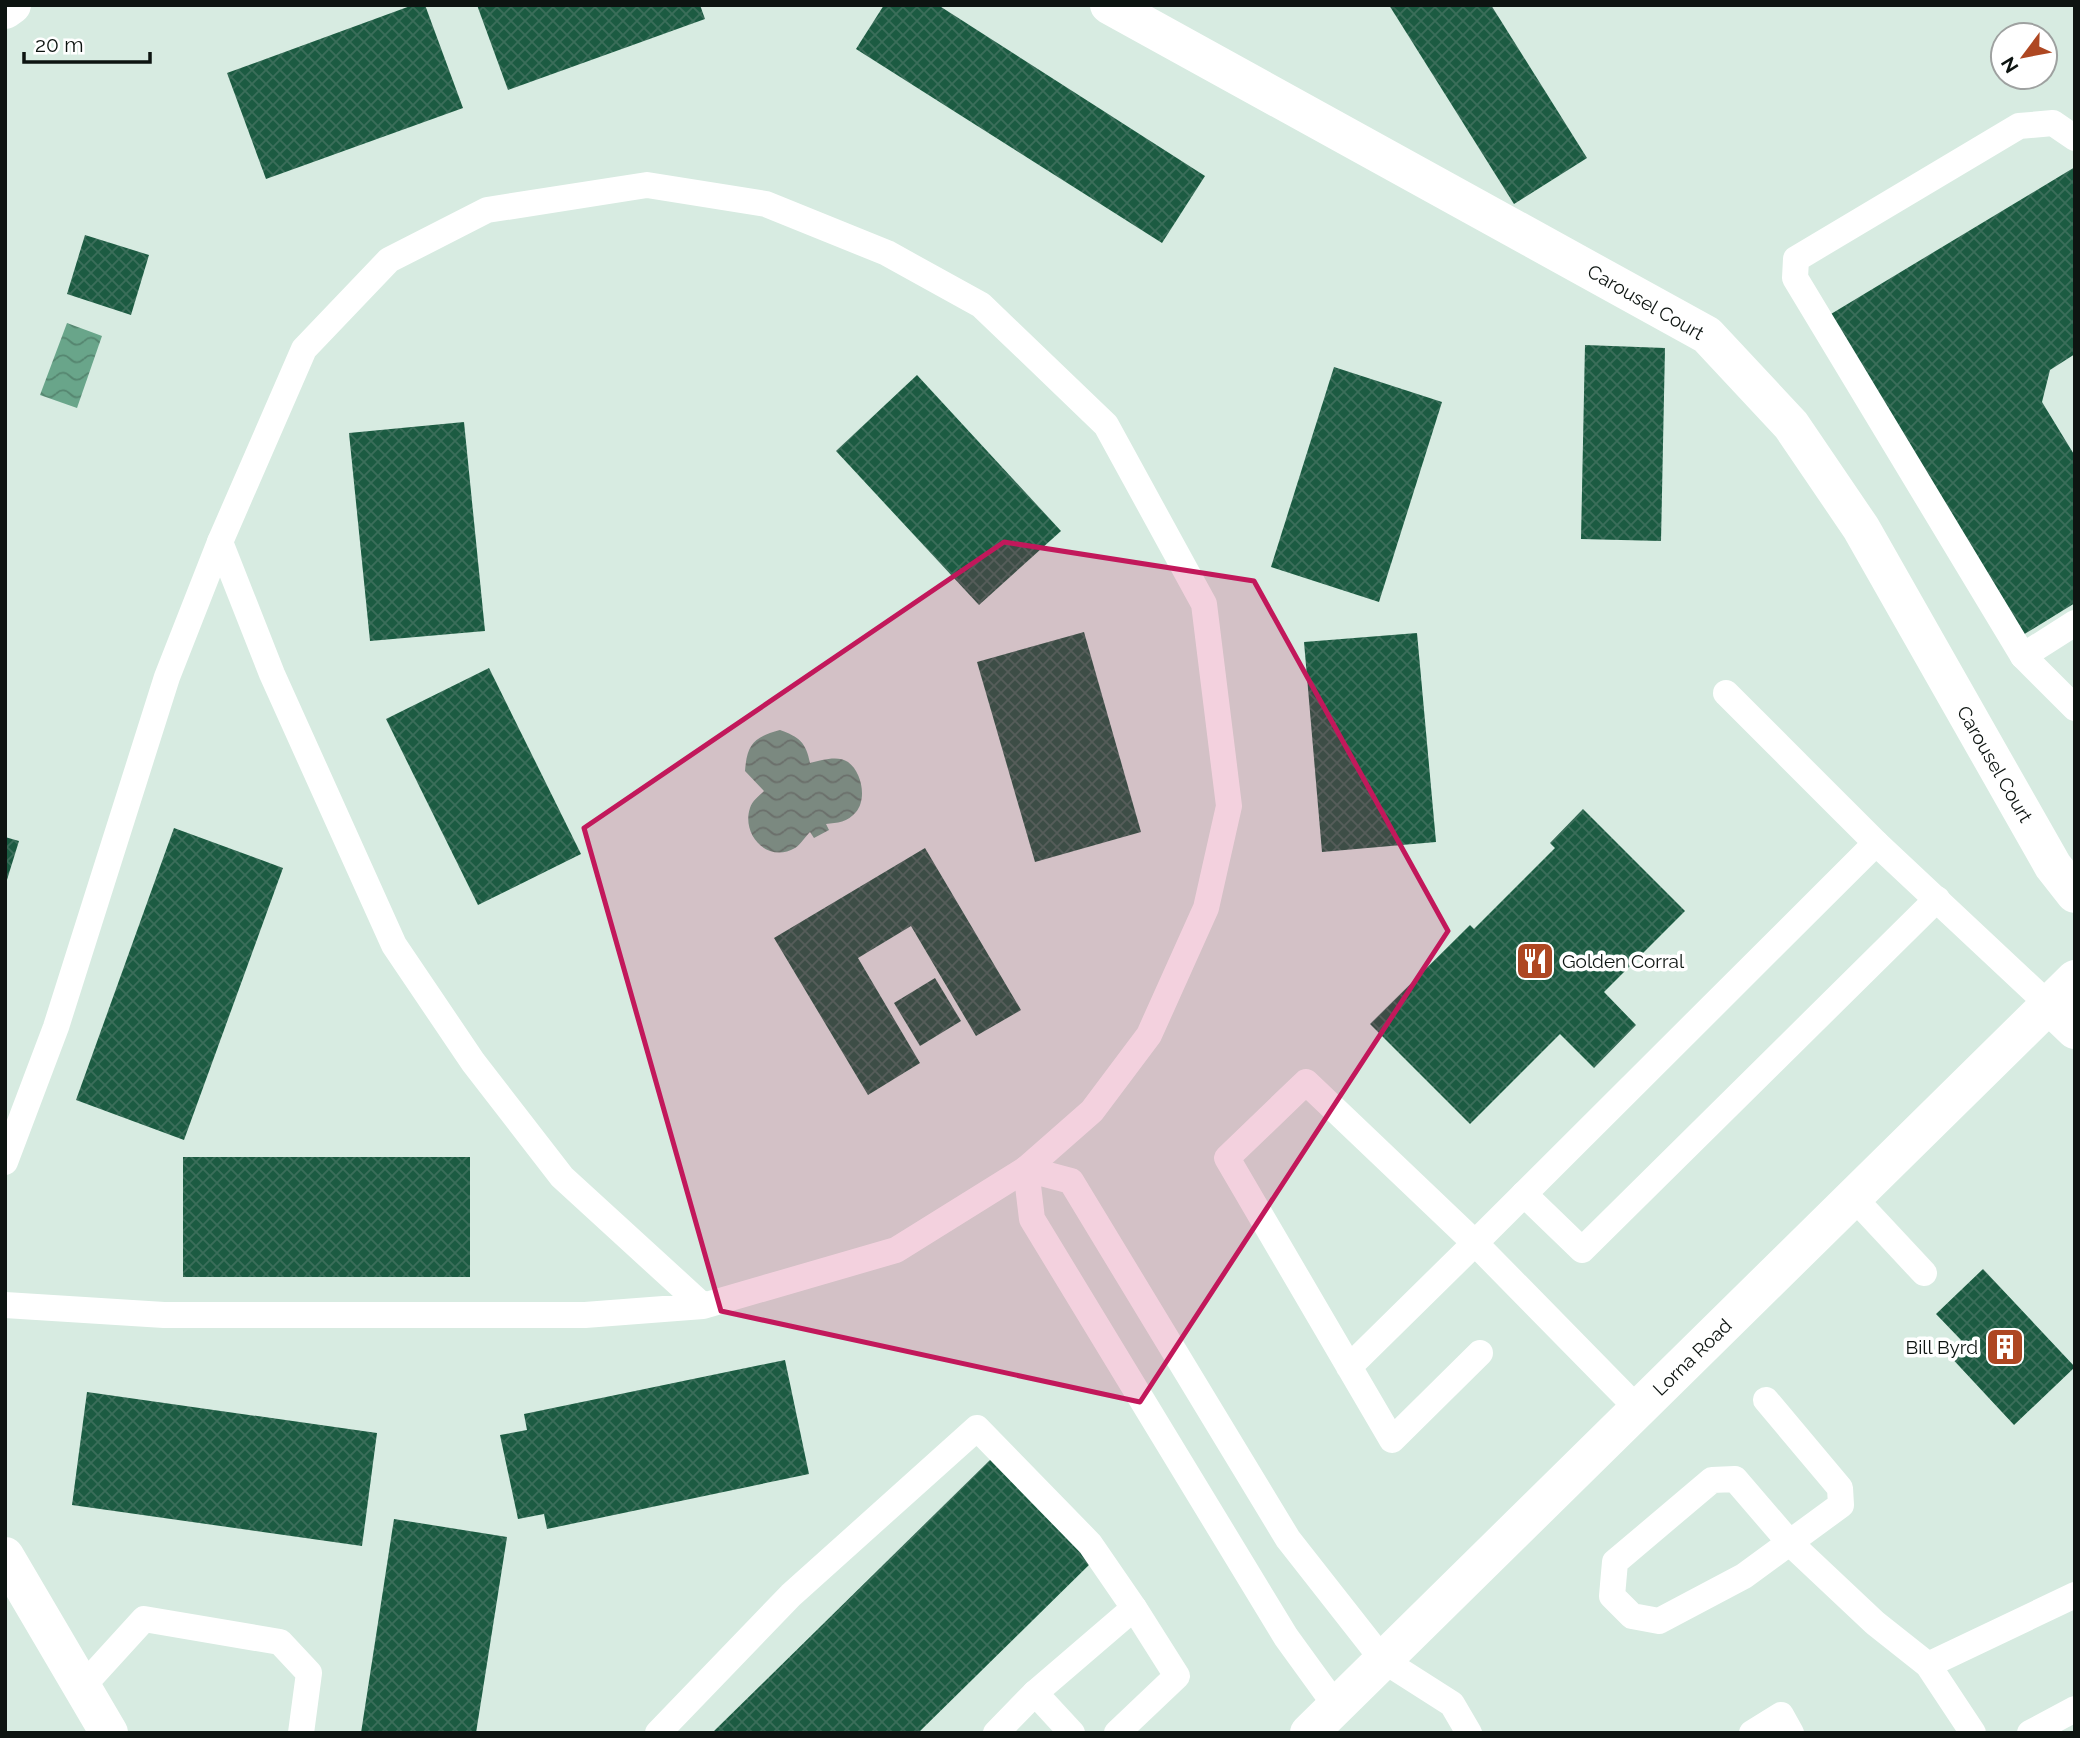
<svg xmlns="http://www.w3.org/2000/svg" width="2080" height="1738" font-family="Raleway,sans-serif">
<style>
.water{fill:url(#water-waves)}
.building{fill:url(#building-cross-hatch)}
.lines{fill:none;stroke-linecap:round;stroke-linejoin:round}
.lane{stroke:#fff;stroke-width:26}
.street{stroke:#fff;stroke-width:38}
.secondary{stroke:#fff;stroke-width:38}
.marked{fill:#c2185b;fill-opacity:0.2;stroke:#c2185b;stroke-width:5;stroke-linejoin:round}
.labels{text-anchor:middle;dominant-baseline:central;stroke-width:7;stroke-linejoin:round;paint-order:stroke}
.street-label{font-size:19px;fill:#0d1411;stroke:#fff}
.poi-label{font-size:19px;fill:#0d1411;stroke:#fff;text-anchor:start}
</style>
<defs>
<pattern id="water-waves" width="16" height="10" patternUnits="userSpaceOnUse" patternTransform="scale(1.75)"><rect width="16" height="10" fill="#69a58a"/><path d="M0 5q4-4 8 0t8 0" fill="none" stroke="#55856f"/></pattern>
<pattern id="building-cross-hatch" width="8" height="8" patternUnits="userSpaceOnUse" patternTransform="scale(1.75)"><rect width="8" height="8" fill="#1c5b42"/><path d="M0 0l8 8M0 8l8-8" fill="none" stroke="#3b6e5a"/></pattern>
</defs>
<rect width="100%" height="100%" fill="#d7ebe1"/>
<g class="water">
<polygon points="67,323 102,336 77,408 40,395"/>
<path d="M780,730C799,737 806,742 810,763C822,760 838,755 848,762C862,772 867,799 856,812C848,822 837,823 826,824L829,830L814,838L810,832C805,837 800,845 795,848C768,864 741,835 750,808C752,801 759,796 764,791L745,771C747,744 754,737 780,730Z"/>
</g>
<g class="building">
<polygon points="413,5 425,5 463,108 266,179 227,73"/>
<polygon points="477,5 700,5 705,19 508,90"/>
<polygon points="884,5 938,5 1205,176 1162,243 856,49"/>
<polygon points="1389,5 1491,5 1587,158 1514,204"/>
<polygon points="2075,167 2075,354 2050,370 2042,402 2075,456 2075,603 2018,638 1826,317"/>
<polygon points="85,235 149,255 131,315 67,294"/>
<polygon points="1585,345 1665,348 1661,541 1581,539"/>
<polygon points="1334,367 1442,402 1379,602 1271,567"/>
<polygon points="917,375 1061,531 979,605 836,451"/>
<polygon points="464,422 485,631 370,641 349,433"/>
<polygon points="1084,632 1141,832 1035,862 977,662"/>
<polygon points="1417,633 1436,842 1322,852 1304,642"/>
<polygon points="489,668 581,854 478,905 386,719"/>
<polygon points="1583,809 1685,911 1604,992 1636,1025 1594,1068 1560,1034 1470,1124 1370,1024 1470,925 1474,929 1555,848 1550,843"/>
<polygon points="174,828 283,868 184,1140 76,1100"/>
<polygon points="5,837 19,841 6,883 5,883"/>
<polygon points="925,848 1021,1010 976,1036 911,926 858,958 920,1063 868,1095 774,938"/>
<polygon points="935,978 961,1021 920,1046 894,1003"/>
<rect x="183" y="1157" width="287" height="120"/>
<polygon points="1983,1269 2075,1367 2014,1425 1947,1353 1961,1340 1936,1314"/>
<polygon points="785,1360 809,1474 547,1529 544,1514 518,1519 500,1435 527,1430 524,1414"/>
<polygon points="87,1392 377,1433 362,1546 72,1505"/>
<polygon points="991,1459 1093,1561 918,1733 712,1733"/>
<polygon points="394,1519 507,1537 476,1733 361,1733"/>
</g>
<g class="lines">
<g class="lane">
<polyline points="2075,138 2053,123 2019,126 1796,259 1795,278 2023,656 2075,708"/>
<polyline points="2023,656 2075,623"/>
<polyline points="1726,693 1876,843"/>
<polyline points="5,1162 56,1027 167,677 220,542"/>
<polyline points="1524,1194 1582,1250 1937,899"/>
<polyline points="1854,1198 1924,1273"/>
<polyline points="5,1305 164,1315 585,1315 703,1306 896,1250 1026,1169 1092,1111 1149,1035 1206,908 1229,806 1204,604 1106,425 981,305 887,253 766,204 647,185 487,210 389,260 304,349 220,542 272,674 394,945 473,1062 562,1177 703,1306"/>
<polyline points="1349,1367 1475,1243 1306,1082 1227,1158 1392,1440 1480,1353"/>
<polyline points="1766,1400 1840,1488 1841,1505 1744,1576 1659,1621 1632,1616 1612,1596 1615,1562 1712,1480 1735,1479 1790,1543 1875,1623 1928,1665 1973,1733"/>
<polyline points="1638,1409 1475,1243 1876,843 2050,1006"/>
<polyline points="1928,1665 2075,1595"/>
<polyline points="82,1687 144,1619 280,1642 309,1673 301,1733"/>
<polyline points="1035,1693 1072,1733"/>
<polyline points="1336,1706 1286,1637 1032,1219 1026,1169 1071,1181 1288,1539 1383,1660 1452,1704 1469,1733"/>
<polyline points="658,1733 791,1595 977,1428 1090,1544 1134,1608 1035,1693 996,1733"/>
<polyline points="1117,1733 1177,1676 1134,1608"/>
<polyline points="1752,1733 1781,1715 1791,1733"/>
<polyline points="2030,1733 2075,1709"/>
</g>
<g class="street">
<polyline points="1109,5 1707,335 1791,425 1861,528 2053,866 2075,894"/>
<polyline points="5,10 12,5"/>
<polyline points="2050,1006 2075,1030"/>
<polyline points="5,1556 109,1733"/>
</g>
<polyline class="secondary" points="1309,1733 2075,979"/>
</g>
<path class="marked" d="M1004,542L1254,581L1448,931L1140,1402L721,1311L584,828Z"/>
<defs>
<symbol id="restaurant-square" viewBox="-11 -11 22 22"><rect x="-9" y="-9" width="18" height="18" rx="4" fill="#ae4722" stroke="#fff"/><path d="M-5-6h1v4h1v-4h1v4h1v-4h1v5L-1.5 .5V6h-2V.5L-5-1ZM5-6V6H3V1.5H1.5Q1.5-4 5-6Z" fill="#fff"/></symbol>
<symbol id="building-square" viewBox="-11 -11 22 22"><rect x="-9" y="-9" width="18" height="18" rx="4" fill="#ae4722" stroke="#fff"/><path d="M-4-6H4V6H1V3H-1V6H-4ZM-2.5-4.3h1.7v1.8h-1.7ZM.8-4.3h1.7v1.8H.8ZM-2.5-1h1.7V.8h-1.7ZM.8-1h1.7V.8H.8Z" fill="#fff"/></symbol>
</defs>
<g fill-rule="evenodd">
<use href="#restaurant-square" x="1513" y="939" width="44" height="44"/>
<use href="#building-square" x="1983" y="1325" width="44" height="44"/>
</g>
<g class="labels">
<g class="street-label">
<text transform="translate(1646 302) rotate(30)">Carousel Court</text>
<text transform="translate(1995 764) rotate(60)">Carousel Court</text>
<text transform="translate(1692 1357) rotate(-44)">Lorna Road</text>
</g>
<g class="poi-label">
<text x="1562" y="961">Golden Corral</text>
<text x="1978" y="1347" text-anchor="end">Bill Byrd</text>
</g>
</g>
<rect width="2080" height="1738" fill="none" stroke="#0d1411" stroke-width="14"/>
<g transform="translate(2024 56) rotate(238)"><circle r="33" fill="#ffffff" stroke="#9ea1a0" stroke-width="2"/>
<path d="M0-5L12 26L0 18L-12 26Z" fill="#ae4722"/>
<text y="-10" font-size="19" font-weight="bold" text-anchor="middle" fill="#0d1411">N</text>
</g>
<path d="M24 52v10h126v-10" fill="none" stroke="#0d1411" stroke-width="3.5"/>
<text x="35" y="52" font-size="21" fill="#0d1411" stroke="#ffffff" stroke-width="5" paint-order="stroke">20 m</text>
</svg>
